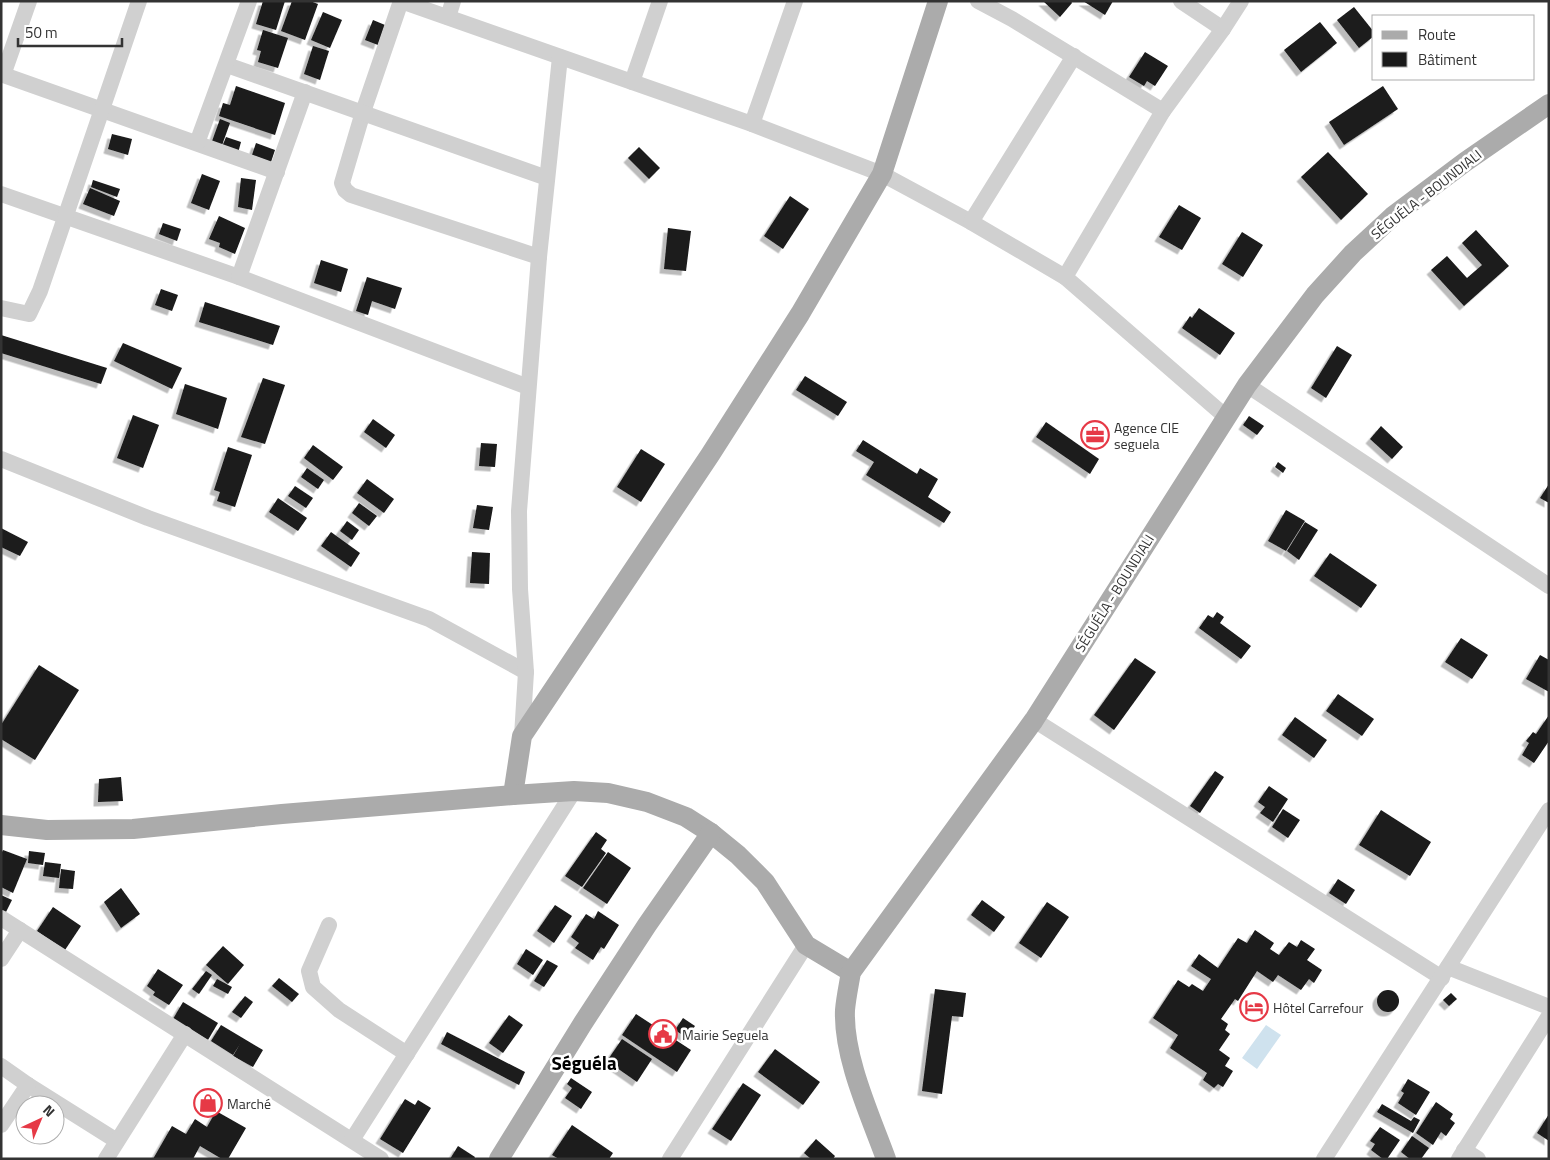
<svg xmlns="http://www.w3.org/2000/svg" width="1550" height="1160" font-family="'Titillium Web',sans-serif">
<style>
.water{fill:#cfe2ee}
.building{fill:#1a1a1a;filter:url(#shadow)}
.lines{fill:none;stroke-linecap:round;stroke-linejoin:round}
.minor{stroke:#d0d0d0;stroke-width:16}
.major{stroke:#ababab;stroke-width:20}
.labels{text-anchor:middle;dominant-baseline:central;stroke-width:5;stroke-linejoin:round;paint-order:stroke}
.street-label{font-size:14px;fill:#333;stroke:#fff}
.poi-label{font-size:14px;fill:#333;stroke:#fff;text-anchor:start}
.district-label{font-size:19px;font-weight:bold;fill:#000;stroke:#fff}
</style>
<defs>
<filter id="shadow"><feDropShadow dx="-4.5" dy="4.5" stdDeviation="0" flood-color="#0004"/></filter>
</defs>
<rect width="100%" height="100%" fill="#fff"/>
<polygon class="water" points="1266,1025 1281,1035 1257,1069 1242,1058"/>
<g class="building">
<polygon points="263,1 285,1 276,30 256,24"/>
<polygon points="292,1 310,1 318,4 305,40 281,31"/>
<polygon points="1043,1 1071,1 1072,3 1060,17"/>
<polygon points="1083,1 1113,1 1105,15"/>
<polygon points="1354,7 1374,32 1374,36 1359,48 1337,20"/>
<polygon points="323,12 342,20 330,48 311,40"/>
<polygon points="373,20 385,25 378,45 365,40"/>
<polygon points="1320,22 1337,43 1301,72 1284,50"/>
<polygon points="263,30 288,38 278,68 258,62 261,51 257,50"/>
<polygon points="313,46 329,51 320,80 304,74"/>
<polygon points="1145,52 1168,66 1155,86 1147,81 1144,86 1129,77"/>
<polygon points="236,86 285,103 275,135 219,116 223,103 230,105"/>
<polygon points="1383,86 1398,109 1344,145 1329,122"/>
<polygon points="220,119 230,123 221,148 211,144"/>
<polygon points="112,134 132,139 128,155 108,149"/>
<polygon points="226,137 241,142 238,153 222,147"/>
<polygon points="256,143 275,150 271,162 252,155"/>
<polygon points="639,147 660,168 649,179 628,158"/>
<polygon points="1328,152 1368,194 1341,220 1301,177"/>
<polygon points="202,174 220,181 209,210 191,203"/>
<polygon points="241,178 256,180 252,210 238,207"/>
<polygon points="93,180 120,189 117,197 91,187"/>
<polygon points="90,188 120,201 114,216 83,204"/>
<polygon points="790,196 809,209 783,249 764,236"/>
<polygon points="1179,205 1201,218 1182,250 1159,237"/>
<polygon points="219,216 245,228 235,254 219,247 220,243 209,239"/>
<polygon points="163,223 181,229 177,241 159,234"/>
<polygon points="668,228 691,231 686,271 664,269"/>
<polygon points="1476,230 1509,266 1464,306 1431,270 1447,256 1467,278 1482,265 1462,243"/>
<polygon points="1242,232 1263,245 1243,277 1222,264"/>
<polygon points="321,260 348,269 341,292 314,283"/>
<polygon points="367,277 402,288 395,309 372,301 368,315 356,311"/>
<polygon points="161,289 178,295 172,311 155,305"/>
<polygon points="205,302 280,326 273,345 199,322"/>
<polygon points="1199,308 1235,333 1220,355 1182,328 1190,316 1192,318"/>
<polygon points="1,335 107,368 101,384 1,353"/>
<polygon points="123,343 182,368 172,389 114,361"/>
<polygon points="1337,346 1352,355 1326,398 1311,388"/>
<polygon points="805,376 847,402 838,416 796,390"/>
<polygon points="263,378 285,385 265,444 241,437"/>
<polygon points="185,384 227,398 218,429 176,414"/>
<polygon points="133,415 159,425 143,468 117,458"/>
<polygon points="1249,416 1264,426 1257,435 1243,425"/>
<polygon points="373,419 395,435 386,448 364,432"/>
<polygon points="1046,422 1099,459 1090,474 1036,437"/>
<polygon points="1381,426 1403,447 1392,459 1370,439"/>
<polygon points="863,440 917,474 920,468 938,479 928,497 951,512 944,523 866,475 874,462 856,451"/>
<polygon points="481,443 497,444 495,467 479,466"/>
<polygon points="313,445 343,467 333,480 304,458"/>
<polygon points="228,447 252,455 235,507 217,501 220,492 214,490"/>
<polygon points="641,449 665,464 641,502 617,487"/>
<polygon points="1278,462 1286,468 1283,473 1275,467"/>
<polygon points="307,468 324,480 318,489 301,477"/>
<polygon points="367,479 394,499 384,513 357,493"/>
<polygon points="1549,484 1549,503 1540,498"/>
<polygon points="295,486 313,498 306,508 288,496"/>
<polygon points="278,498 307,518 298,531 269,512"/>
<polygon points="359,503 377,516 369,526 352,513"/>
<polygon points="477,505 493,507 489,530 473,528"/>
<polygon points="1286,510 1305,521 1286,551 1268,541"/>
<polygon points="347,521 359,530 352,540 340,531"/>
<polygon points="1305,522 1318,530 1299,560 1287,551"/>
<polygon points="1,528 28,542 20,556 1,547"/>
<polygon points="331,532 360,553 351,567 321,546"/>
<polygon points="472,552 490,553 489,584 470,583"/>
<polygon points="1330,553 1377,585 1361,608 1314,576"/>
<polygon points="1217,612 1224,617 1220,623 1251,646 1241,659 1199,628 1208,615 1213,618"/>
<polygon points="1461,638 1488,655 1472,679 1445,662"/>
<polygon points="1540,655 1549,660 1549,692 1526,679"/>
<polygon points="1135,658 1156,672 1114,730 1094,715"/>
<polygon points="39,665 79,690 35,760 1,739 1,725"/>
<polygon points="1338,694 1374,719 1362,736 1326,711"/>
<polygon points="1549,715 1549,741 1534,763 1522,755 1529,743 1526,741 1533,732 1536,734"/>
<polygon points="1295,717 1327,740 1314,758 1282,735"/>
<polygon points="1215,771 1224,777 1200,813 1190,806"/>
<polygon points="121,777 123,801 98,802 99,779"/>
<polygon points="1269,786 1288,799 1273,822 1260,813 1265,807 1258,802"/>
<polygon points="1283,809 1300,820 1288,838 1272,827"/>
<polygon points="1381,810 1431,842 1410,876 1359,845"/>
<polygon points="596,832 607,840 601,849 606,853 582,887 565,876"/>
<polygon points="3,850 27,859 13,893 1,887 1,854"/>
<polygon points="29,851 45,853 43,865 28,863"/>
<polygon points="608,852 631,868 607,904 583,888"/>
<polygon points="45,862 61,864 59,878 43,876"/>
<polygon points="61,869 75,871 73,889 59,888"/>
<polygon points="1338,879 1355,890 1346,904 1329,893"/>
<polygon points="121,888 140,914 121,928 104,902"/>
<polygon points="1,895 12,900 6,912 1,910"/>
<polygon points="982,900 1005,917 994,932 971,915"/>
<polygon points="1047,902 1069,917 1041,958 1019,943"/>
<polygon points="555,905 572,916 554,943 537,931"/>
<polygon points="53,907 81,926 65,950 37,931"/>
<polygon points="598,911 619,925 604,949 601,947 593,960 575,948 579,943 571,937 586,914 594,919"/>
<polygon points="1255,930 1274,943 1270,949 1279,955 1289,942 1297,947 1301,940 1315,949 1307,960 1322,970 1314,983 1309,979 1301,990 1278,975 1273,982 1257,971 1238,1001 1235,999 1221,1019 1228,1024 1225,1030 1230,1034 1219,1050 1230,1058 1225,1066 1233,1071 1223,1087 1218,1084 1214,1088 1203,1080 1207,1073 1170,1048 1178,1035 1153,1018 1178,980 1189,987 1192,984 1203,991 1211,979 1191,966 1199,954 1218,968 1238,938 1247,943"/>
<polygon points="223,946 244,965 228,984 206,965"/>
<polygon points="526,949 543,960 533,975 517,964"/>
<polygon points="547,960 558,966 544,987 534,981"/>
<polygon points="158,969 183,985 169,1005 153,995 155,992 147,986"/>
<polygon points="206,971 212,975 199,994 192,989"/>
<polygon points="279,978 299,994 292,1002 272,986"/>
<polygon points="217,979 232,987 228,994 213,986"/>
<polygon points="935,989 966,993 963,1017 952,1016 942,1094 922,1091"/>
<circle cx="1388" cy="1001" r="11"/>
<polygon points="1451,993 1457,999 1449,1006 1443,1000"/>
<polygon points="245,996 253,1002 241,1018 232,1012"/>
<polygon points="183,1002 218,1023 208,1040 173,1019"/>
<polygon points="636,1014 691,1050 677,1072 622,1035"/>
<polygon points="509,1015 523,1025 503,1053 489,1043"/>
<polygon points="683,1018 695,1026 687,1038 675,1030"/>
<polygon points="221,1025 263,1050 253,1067 233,1056 240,1044 233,1055 211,1041"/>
<polygon points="447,1032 525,1072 519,1085 441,1044"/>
<polygon points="622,1039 652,1059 637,1082 607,1061"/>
<polygon points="775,1049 820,1082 803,1105 758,1072"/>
<polygon points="571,1078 592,1092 581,1109 565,1098 572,1088 567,1084"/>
<polygon points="1408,1079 1430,1092 1416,1115 1398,1103 1404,1093 1401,1091"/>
<polygon points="743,1083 761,1095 731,1141 712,1129"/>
<polygon points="405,1099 415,1105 418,1100 431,1108 403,1153 380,1139"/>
<polygon points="1436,1102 1453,1114 1450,1119 1455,1123 1446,1136 1441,1132 1433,1145 1416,1133"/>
<polygon points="1382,1104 1411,1121 1414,1117 1420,1120 1413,1133 1377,1112"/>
<polygon points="216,1111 246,1128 228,1159 222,1159 200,1146 193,1159 153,1159 172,1126 186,1134 195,1119 207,1127"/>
<polygon points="1549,1114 1549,1141 1537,1133"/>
<polygon points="572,1125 613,1153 609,1159 559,1159 552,1155"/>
<polygon points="1380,1127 1400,1140 1387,1159 1383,1159 1371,1150 1375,1144 1370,1141"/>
<polygon points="1412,1136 1429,1148 1421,1159 1410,1159 1401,1152"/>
<polygon points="816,1139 835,1156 833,1159 811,1159 804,1153"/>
<polygon points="458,1146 475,1157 474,1159 450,1159"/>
</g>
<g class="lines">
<g class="minor">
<polyline points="401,1 752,124 882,174 971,222 1065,277 1226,417"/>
<polyline points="401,1 363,112 342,183 345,190 351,195 539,257"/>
<polyline points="978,1 1012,19 1163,111"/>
<polyline points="1181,1 1223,29"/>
<polyline points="448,17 453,1"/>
<polyline points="227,65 547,178"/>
<polyline points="1,74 277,172"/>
<polyline points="3,75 29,1"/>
<polyline points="632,82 660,1"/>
<polyline points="752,124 795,1"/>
<polyline points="197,143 249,1"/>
<polyline points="1,194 239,277 528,387"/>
<polyline points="971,222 1074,56"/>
<polyline points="239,277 305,92"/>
<polyline points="1065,277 1163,111 1223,29 1241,1"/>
<polyline points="1,308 29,314 40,291 139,1"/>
<polyline points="1247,385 1549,586"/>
<polyline points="1,459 148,518 429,619 526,672"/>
<polyline points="1034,720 1442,978"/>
<polyline points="522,736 526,672 520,589 519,511 539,257 560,57"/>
<polyline points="1,918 381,1159"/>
<polyline points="329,925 309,971 313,987 339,1010 407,1054"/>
<polyline points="1,959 20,930"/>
<polyline points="1448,967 1549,1007"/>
<polyline points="1,1066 28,1085 117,1141"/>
<polyline points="1,1125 28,1085"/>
<polyline points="352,1140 574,791"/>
<polyline points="1464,1150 1478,1159"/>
<polyline points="106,1159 185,1034"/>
<polyline points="670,1159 806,945"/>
<polyline points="1324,1159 1549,810"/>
<polyline points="1459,1159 1549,1016"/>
</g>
<g class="major">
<polyline points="513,795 522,736 710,455 800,314 882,174 938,1"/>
<polyline points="1,825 47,830 133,829 282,814 513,795 574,791 608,793 647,802 686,817 711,833 738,855 765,882 806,945 851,972"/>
<polyline points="499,1159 583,1023 647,925 711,833"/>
<path d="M886,1159C870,1115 843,1057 845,1010C846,998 849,984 851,972L1034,720L1247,385L1315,295L1353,253L1393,216L1465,162L1549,104"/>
</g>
</g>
<defs>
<symbol id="office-ring" viewBox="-11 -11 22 22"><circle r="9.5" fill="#fff" stroke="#e63946" stroke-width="1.5"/><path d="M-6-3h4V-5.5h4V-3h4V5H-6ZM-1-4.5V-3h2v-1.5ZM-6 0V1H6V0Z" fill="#e63946"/></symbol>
<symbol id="hotel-ring" viewBox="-11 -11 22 22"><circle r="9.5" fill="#fff" stroke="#e63946" stroke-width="1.5"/><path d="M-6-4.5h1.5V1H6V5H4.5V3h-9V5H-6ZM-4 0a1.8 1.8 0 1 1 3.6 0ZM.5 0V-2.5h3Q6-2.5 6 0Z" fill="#e63946"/></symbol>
<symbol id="civic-ring" viewBox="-11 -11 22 22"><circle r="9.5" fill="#fff" stroke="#e63946" stroke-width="1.5"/><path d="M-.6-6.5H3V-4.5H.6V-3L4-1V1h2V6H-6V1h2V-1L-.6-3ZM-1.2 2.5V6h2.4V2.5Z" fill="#e63946"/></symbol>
<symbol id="shop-ring" viewBox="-11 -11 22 22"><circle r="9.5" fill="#fff" stroke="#e63946" stroke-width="1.5"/><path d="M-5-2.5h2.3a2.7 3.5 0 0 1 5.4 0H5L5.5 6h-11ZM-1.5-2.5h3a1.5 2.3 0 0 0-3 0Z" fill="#e63946"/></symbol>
</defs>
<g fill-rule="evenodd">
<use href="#office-ring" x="1079" y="419" width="32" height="32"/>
<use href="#hotel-ring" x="1238" y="991" width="32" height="32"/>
<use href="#civic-ring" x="647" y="1018" width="32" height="32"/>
<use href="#shop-ring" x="192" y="1087" width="32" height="32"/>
</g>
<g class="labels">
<g class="street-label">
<text transform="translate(1426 194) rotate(-38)">SÉGUÉLA - BOUNDIALI</text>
<text transform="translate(1114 593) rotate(-58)">SÉGUÉLA - BOUNDIALI</text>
</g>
<g class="poi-label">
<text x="1114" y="427">Agence CIE<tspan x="1114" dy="16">seguela</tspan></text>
<text x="1273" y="1007">Hôtel Carrefour</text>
<text x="682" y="1034">Mairie Seguela</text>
<text x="227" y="1103">Marché</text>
</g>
<g class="district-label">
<text x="584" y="1062">Séguéla</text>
</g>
</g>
<rect width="1550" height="1160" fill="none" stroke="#333333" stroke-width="5"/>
<rect x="1372" y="15" width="162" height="65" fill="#ffffff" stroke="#adadad"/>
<rect x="1382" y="31" width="25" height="8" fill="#ababab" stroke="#adadad"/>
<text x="1418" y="40" font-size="15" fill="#333333">Route</text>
<rect x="1382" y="52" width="25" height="15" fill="#1a1a1a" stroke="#adadad"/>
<text x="1418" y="65" font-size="15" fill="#333333">Bâtiment</text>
<g transform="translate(40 1120) rotate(44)"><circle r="24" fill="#ffffff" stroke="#adadad"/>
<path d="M0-4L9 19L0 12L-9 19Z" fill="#e63946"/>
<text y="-8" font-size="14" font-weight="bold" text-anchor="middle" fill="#333333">N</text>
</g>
<path d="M18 38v8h104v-8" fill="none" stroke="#333333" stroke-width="2.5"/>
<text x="25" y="38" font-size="15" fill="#333333" stroke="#ffffff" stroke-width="4" paint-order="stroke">50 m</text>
</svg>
